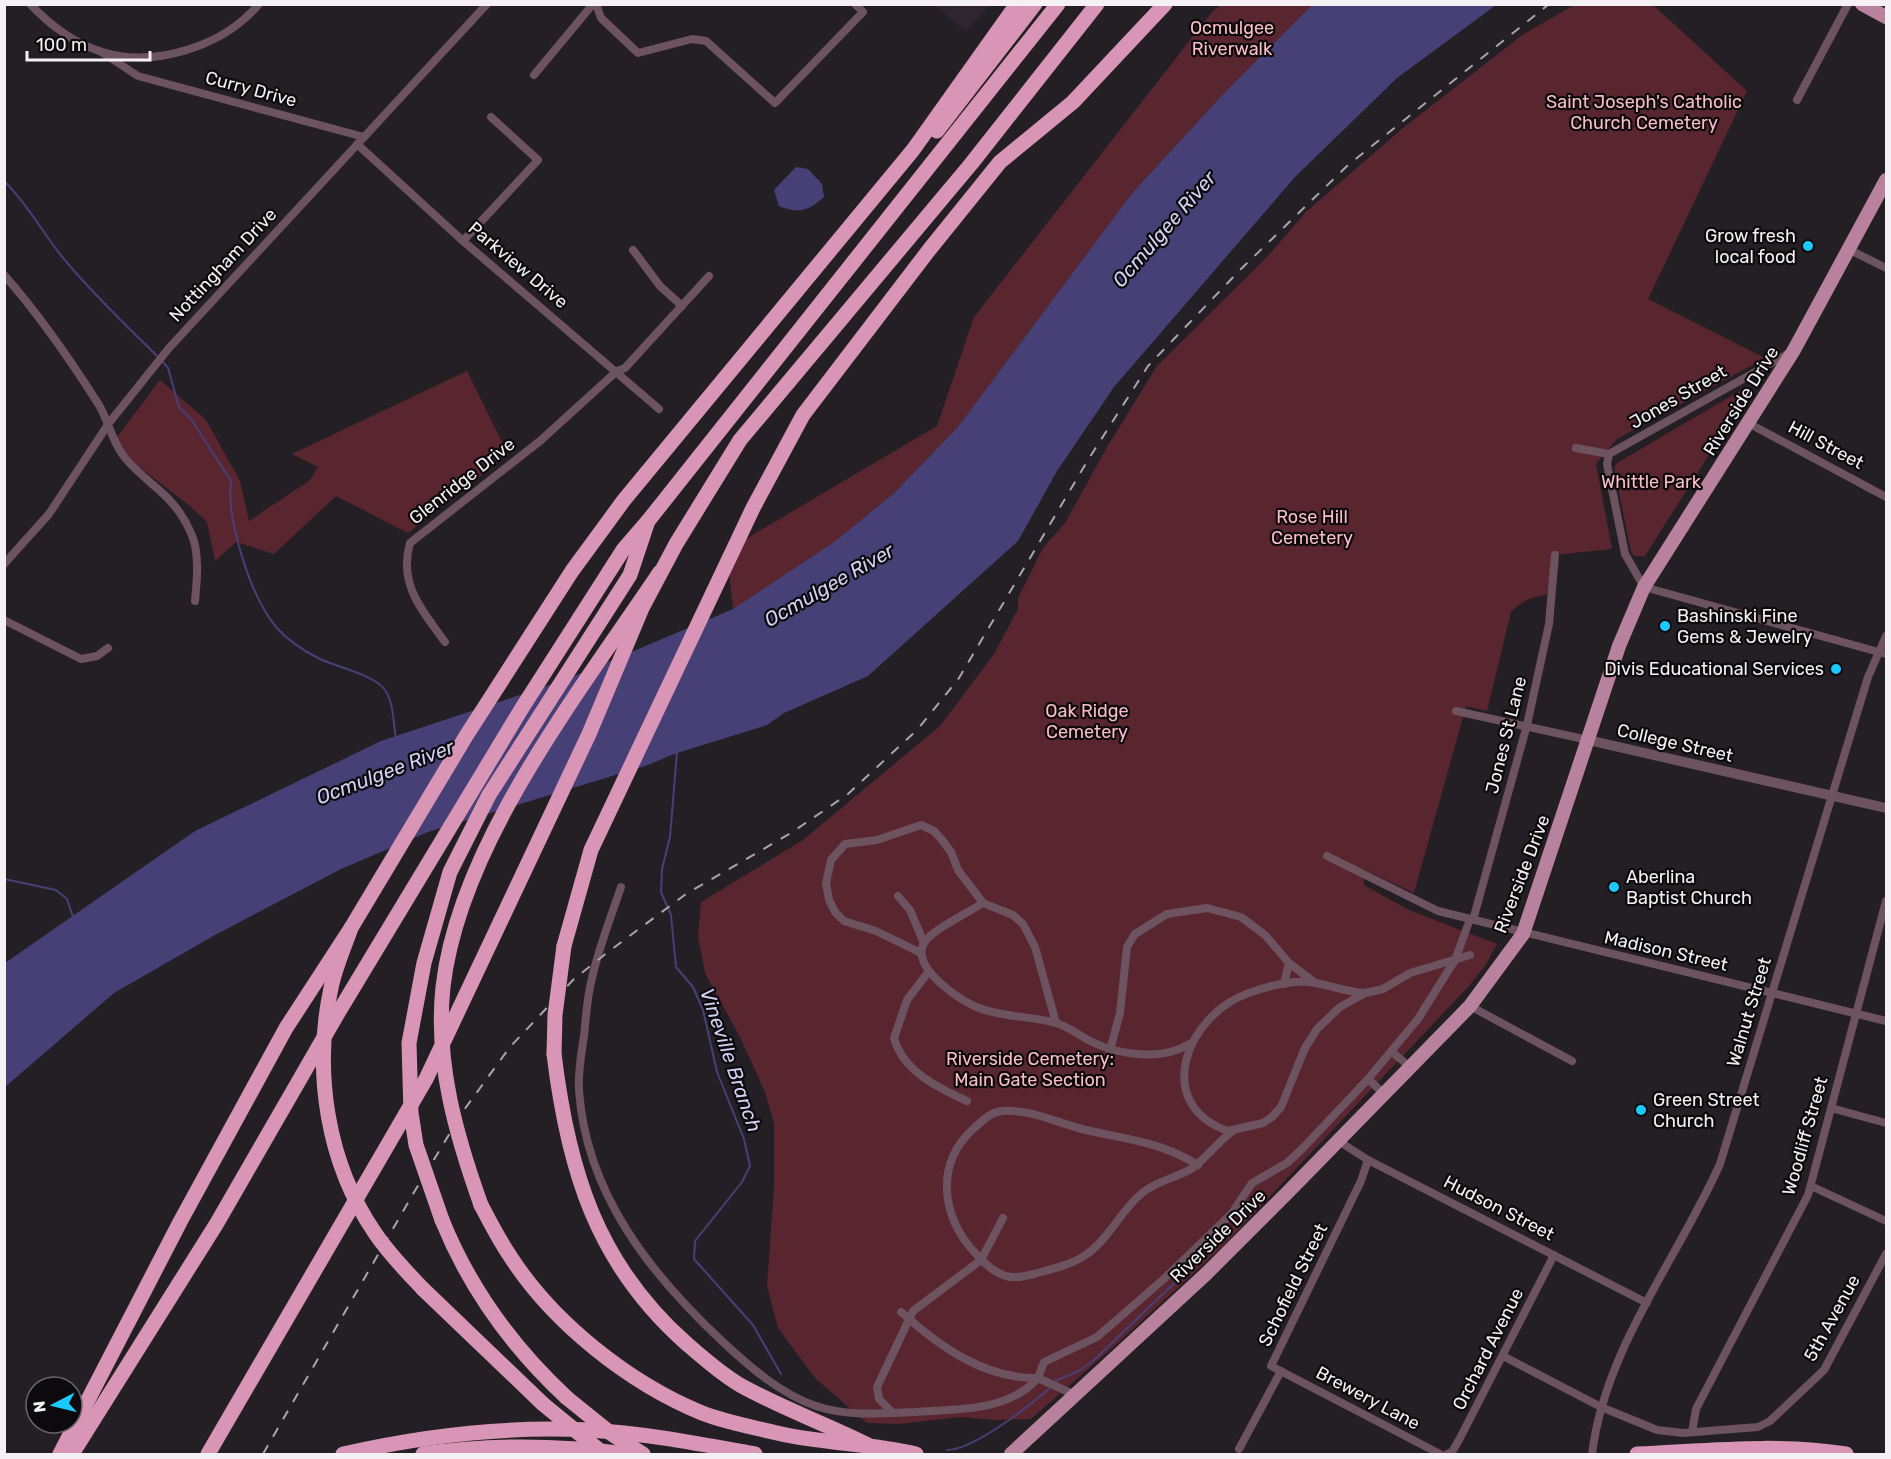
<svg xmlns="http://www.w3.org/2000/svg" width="1891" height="1459" font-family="Rubik,sans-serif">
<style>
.built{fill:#2f252e}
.green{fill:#592630}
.water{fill:#474077}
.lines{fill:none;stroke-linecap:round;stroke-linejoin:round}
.stream{stroke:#474077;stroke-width:2}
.minor{stroke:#6d525f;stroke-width:8}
.tertiary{stroke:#6d525f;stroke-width:10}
.primary{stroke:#b9829c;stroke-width:14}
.motorway{stroke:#d895b5;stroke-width:15}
.rail{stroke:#a9a5a9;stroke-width:2;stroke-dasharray:10 10;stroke-linecap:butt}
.motorway-bridge{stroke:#d895b5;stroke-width:15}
.poi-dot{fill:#1bcafc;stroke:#0c0a0c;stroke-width:2}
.labels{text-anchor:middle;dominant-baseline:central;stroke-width:4.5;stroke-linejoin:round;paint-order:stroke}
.park-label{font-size:18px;fill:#fbbdc5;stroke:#0c0a0c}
.street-label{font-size:18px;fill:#f4f0f3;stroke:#0c0a0c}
.poi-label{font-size:18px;fill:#f4f0f3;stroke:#0c0a0c;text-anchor:start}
.water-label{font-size:20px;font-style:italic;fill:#d3d1f4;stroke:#0c0a0c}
</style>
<rect width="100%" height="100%" fill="#241f24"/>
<polygon class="built" points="935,5 989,5 966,32"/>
<g class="green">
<polygon points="1221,5 1312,5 1227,90 1133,192 957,428 893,494 834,542 733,609 727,553 754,534 937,426 974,317 1212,12"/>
<path d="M1574,5H1653L1747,91L1648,299L1765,358L1617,439L1596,464L1612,549L1553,555L1547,595C1532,597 1522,600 1511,612L1487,711L1466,706L1414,893L1363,869L1364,885L1409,910L1497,944L1485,966L1468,987L1222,1247L1120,1341L1031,1419L996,1420L960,1417L900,1424L867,1423L815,1378L778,1328L767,1286L774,1188V1124L765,1092L741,1039L705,973L698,936L701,902L803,840L940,726L994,654L1018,609V598L1043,548L1065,523L1107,447L1157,366L1266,258L1306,212L1403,128L1521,36Z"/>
<polygon points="467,371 508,454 408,533 336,496 274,554 236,542 215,561 207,522 190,506 111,445 160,380 206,420 240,481 249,521 310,480 318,467 292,454"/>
<polygon points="1743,389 1748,393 1645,556 1634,556 1631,552 1614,468 1617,463"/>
</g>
<g class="water">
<polygon points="1312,5 1496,5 1397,78 1295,177 1114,387 1057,471 1018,541 868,676 784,713 767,725 674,754 648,765 428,832 341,869 215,935 114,993 5,1087 5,963 195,831 381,741 565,680 733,609 834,542 893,494 957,428 1133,192 1227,90"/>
<path d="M796,167L808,169L822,184L824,197C808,211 799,214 779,206L774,190Z"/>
</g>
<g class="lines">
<g class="stream">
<path d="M4,181C30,206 45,238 69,265C96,297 128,327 158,357"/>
<path d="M162,361L168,368L179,407L191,419L231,481C226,520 251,597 276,627C288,641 304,651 320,659C337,667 375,675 385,690C394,703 393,723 396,738"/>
<polyline points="677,752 670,837 662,869 661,892 671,915 676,967 693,987 703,1010 717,1072 744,1139 750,1166 742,1182 695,1241 694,1259 753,1325 781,1374"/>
<polyline points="4,879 56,890 67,899 74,920"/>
<polyline points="1055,1381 1079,1371 1093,1361 1215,1244"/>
<path d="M947,1450C973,1450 1028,1407 1049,1389"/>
</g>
<g class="minor">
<path d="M30,4C49,24 72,42 99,51C152,69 223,47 259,4"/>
<polyline points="596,4 601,18 638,53 692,39 706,41 775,103 863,12 855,4"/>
<polyline points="100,51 138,76 364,137"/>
<polyline points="534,75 593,4"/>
<polyline points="1797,100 1848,4"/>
<polyline points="357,144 463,241 659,409"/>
<polyline points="463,241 538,160 491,117"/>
<polyline points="1848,249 1886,268"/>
<polyline points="633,250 660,286 682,306"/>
<path d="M4,275C39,314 71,361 99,405C109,422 112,442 125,458C150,487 174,494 191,533C200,553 197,580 195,601"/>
<polyline points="1791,352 1609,454 1607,464 1625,554 1644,587 1886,654"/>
<polyline points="1750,424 1886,497"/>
<polyline points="1576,448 1609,454"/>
<polyline points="4,564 49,514 109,423 169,348 487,4"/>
<polyline points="4,620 81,659 97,656 108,648"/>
<path d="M445,642C422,610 398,584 410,543L540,441L617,371L625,368L709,276"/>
<polyline points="1456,711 1588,740"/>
<polyline points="1327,856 1438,911 1886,1021"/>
<path d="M621,887C611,917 599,947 592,978C587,997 586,1017 584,1036C581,1054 578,1072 579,1090C586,1194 651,1275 724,1343C751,1368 781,1394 816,1406C849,1417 882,1413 915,1412C956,1409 1008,1412 1038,1378L1075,1395"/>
<polyline points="898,896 910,910 924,943"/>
<path d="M983,903C970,912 928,931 923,945C913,969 960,1001 979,1008C1001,1017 1031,1016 1056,1023C1069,1027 1080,1036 1092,1042C1119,1055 1163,1061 1189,1044"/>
<polyline points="1473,920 1527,725 1549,624 1555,555"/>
<polyline points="921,953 876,931 844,921 835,912 829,900 826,883 831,860 845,844 877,840 921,825 934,831 942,840 951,852 958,870 983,903 1013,915 1023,924 1035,947 1056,1023"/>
<path d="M929,971L907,1000L894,1038C903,1071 938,1088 967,1101"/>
<polyline points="1284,984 1289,963"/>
<path d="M1365,993C1347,992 1333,986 1316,983C1295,979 1268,986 1249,993C1187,1014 1151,1104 1228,1131L1263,1123L1272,1117L1281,1107L1305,1048L1317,1029L1340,1007L1365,993L1383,989L1410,973L1470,955"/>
<polyline points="1470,1006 1572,1061"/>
<polyline points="1110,1050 1120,1013 1127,947 1135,934 1167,914 1207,908 1241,917 1265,935 1289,963 1314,982"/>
<polyline points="1392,1052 1410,1067"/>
<polyline points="1368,1079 1384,1094"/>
<polyline points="1831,1108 1886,1123"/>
<polyline points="1337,1140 1368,1160 1647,1303"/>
<polyline points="1368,1160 1361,1181 1271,1366 1440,1454"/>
<path d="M1198,1165C1159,1141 1128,1140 1086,1130C1059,1124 1025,1106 997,1112C988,1114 979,1124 972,1130C934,1166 942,1219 977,1255C984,1263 994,1273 1006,1276C1017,1279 1030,1275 1041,1272C1056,1268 1072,1264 1084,1256C1109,1240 1120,1211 1142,1193C1156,1181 1176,1178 1191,1169C1207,1158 1218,1141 1233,1131"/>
<polyline points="1811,1186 1886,1221"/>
<path d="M901,1312C939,1346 984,1379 1038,1378L1044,1362L1097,1337L1165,1278L1232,1213L1252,1183L1287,1163L1303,1148L1368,1079L1418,1019L1455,960L1470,919"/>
<polyline points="1503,1356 1601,1407 1657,1430 1683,1433 1758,1427 1770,1421 1824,1370 1886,1254"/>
<polyline points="893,1413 879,1399 877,1387 913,1311 981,1260 1003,1218"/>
<polyline points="1692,1432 1696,1409 1808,1195 1886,901"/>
<polyline points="1239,1449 1281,1371"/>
<polyline points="1447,1454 1452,1452 1459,1440 1554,1255"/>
<path d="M1592,1454C1605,1348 1677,1260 1720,1164L1868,677L1886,636"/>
</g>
<polyline class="tertiary" points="1588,740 1886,808"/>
<g class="primary">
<polyline points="1862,4 1886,17"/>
<polyline points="1011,1454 1207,1273 1290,1190 1470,1006 1523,934 1619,646 1644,587 1794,350 1886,180"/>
</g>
<g class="motorway">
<polyline points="937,131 1035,4"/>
<polyline points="564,946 591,850 753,508 803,415 929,250 1000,162 1073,102 1165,4"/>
<path d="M554,1054C568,1169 596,1264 687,1344C703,1358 721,1374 740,1385C781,1408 826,1424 868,1445"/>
<path d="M481,1205C490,1222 499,1240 510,1256C553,1323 629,1383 702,1413C725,1422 752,1427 777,1433C823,1444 870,1443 916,1454"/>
<path d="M442,1220C470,1289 512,1347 567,1398"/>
<polyline points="423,1289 543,1404"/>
<polyline points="60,1454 180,1222 286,1028 351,928 466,736 572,571 624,500 913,150 1017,4"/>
<polyline points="72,1454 217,1223 338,1013 522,708 623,550 648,521 1058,4"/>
<polyline points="208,1454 426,1079 589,734 642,608 676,544 740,440 971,164 1097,4"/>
<path d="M343,1454C422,1436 507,1426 588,1430C644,1433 700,1444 755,1454"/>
<path d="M423,1454C490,1444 558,1445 626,1454"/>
<path d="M1637,1454C1706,1451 1777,1443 1846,1454"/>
</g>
<polyline class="rail" points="263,1454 413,1194 464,1110 510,1047 574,979 608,952 686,894 791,833 848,794 918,729 959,678 1088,460 1148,366 1240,270 1347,166 1549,4"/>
<g class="motorway-bridge">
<path d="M351,928C344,948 335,968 331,988C313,1072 327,1163 375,1233C389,1254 406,1271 423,1289"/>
<polyline points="554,1054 555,1015 564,946"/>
<path d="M481,1205C456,1135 435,1062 443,987C459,844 581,690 660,572"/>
<polyline points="442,1220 416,1145 411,1113 409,1043 424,963 450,872 489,795 630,575 648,521"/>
<polyline points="567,1398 613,1435 643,1454"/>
<polyline points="543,1404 604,1454"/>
</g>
</g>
<g class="poi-dot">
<circle cx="1808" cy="246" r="6"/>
<circle cx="1665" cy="626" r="6"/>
<circle cx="1836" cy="669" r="6"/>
<circle cx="1614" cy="887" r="6"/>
<circle cx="1641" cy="1110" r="6"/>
</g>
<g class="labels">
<g class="park-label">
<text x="1232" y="28">Ocmulgee<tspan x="1232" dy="21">Riverwalk</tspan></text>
<text x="1644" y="102">Saint Joseph's Catholic<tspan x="1644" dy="21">Church Cemetery</tspan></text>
<text x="1651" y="482">Whittle Park</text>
<text x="1312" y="517">Rose Hill<tspan x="1312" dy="21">Cemetery</tspan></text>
<text x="1087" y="711">Oak Ridge<tspan x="1087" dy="21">Cemetery</tspan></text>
<text x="1030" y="1059">Riverside Cemetery:<tspan x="1030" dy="21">Main Gate Section</tspan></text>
</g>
<g class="street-label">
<text transform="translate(251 89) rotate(15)">Curry Drive</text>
<text transform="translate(223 265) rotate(-47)">Nottingham Drive</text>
<text transform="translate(518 265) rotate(40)">Parkview Drive</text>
<text transform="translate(1678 397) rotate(-30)">Jones Street</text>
<text transform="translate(1741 401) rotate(-58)">Riverside Drive</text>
<text transform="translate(1826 445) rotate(28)">Hill Street</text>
<text transform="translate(462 481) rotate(-38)">Glenridge Drive</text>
<text transform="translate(1506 735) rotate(-76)">Jones St Lane</text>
<text transform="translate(1675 743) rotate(13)">College Street</text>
<text transform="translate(1522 874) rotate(-69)">Riverside Drive</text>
<text transform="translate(1666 951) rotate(13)">Madison Street</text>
<text transform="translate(1749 1012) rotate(-73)">Walnut Street</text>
<text transform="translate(1805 1136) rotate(-74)">Woodliff Street</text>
<text transform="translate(1499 1208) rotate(27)">Hudson Street</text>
<text transform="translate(1218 1236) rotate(-44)">Riverside Drive</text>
<text transform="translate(1293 1285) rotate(-64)">Schofield Street</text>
<text transform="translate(1832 1318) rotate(-61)">5th Avenue</text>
<text transform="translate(1488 1349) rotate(-63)">Orchard Avenue</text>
<text transform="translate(1368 1398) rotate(28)">Brewery Lane</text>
</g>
<g class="poi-label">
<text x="1796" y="236" text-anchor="end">Grow fresh<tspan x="1796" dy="21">local food</tspan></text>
<text x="1677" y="616">Bashinski Fine<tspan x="1677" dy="21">Gems &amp; Jewelry</tspan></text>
<text x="1824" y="669" text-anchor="end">Divis Educational Services</text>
<text x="1626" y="877">Aberlina<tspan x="1626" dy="21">Baptist Church</tspan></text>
<text x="1653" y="1100">Green Street<tspan x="1653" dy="21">Church</tspan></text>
</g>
<g class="water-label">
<text transform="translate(1164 229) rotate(-49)">Ocmulgee River</text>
<text transform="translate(829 585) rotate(-30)">Ocmulgee River</text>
<text transform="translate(385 772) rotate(-21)">Ocmulgee River</text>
<text transform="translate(731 1060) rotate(71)">Vineville Branch</text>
</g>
</g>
<rect width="1891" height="1459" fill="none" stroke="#f4f0f3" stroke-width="12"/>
<g transform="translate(54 1405) rotate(263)"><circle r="28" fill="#0c0a0c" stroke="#696668" stroke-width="1.5"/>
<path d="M0-4.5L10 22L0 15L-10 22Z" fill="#1bcafc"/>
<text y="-9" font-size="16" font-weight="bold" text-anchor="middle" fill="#f4f0f3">N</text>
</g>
<path d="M27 51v9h123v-9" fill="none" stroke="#f4f0f3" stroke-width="3"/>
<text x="36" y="51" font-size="18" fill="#f4f0f3" stroke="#0c0a0c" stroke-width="4.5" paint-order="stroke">100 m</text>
</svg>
